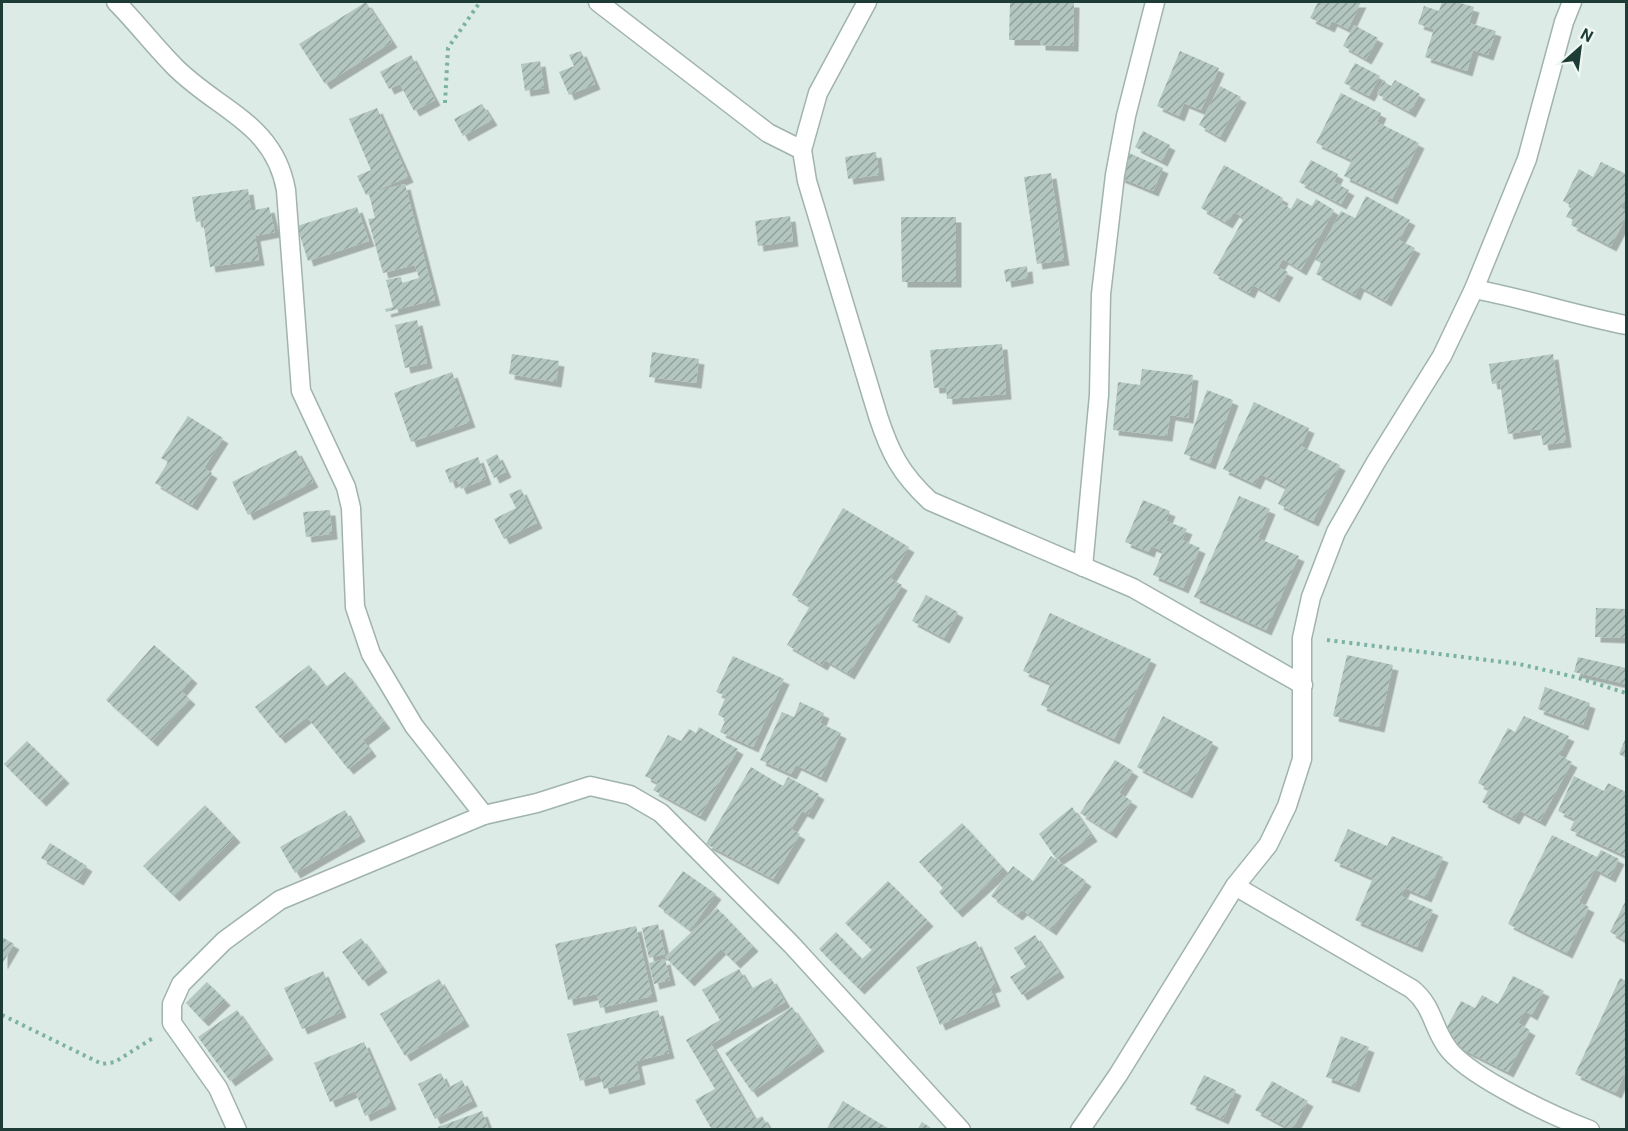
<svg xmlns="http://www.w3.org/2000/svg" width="1628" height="1131" font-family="Roboto,sans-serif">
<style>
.building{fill:url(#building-hatch);filter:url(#shadow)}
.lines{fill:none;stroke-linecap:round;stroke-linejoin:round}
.minor-casing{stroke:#a0b3ae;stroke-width:21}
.path{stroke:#7bb2a4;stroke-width:4;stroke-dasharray:3 4.5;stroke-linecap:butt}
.minor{stroke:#fff;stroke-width:18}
</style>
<defs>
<pattern id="building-hatch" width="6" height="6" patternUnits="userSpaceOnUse" patternTransform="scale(1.5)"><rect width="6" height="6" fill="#b3c6bf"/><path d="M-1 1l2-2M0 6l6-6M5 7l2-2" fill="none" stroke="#91a29c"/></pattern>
<filter id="shadow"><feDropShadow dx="5.5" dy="5.5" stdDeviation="0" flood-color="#0004"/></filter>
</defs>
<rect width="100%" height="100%" fill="#ddebe6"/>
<g class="building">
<polygon points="366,2 392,42 325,84 299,44"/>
<polygon points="1010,2 1074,2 1073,46 1040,45 1040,40 1009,40"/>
<polygon points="1318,2 1361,2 1348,29 1332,21 1329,27 1310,18"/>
<polygon points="1442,2 1457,2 1474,7 1469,23 1496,31 1488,55 1473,50 1467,71 1425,57 1434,29 1418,24 1424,6 1439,11"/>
<polygon points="1354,25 1378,38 1366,59 1343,46"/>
<polygon points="581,51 595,84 569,95 559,72 574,66 569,55"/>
<polygon points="1180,51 1219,68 1201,110 1184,103 1179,116 1157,106"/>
<polygon points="411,55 435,100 414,111 400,84 389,89 380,72"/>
<polygon points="540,61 544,88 525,91 521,64"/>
<polygon points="1355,63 1380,76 1369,96 1344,83"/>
<polygon points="1395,80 1420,94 1410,112 1377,94 1383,81 1391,86"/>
<polygon points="1220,86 1241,97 1220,137 1199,125"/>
<polygon points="1341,93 1381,113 1377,122 1419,143 1392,199 1344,176 1352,160 1316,143"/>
<polygon points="482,104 492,120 463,136 454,119"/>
<polygon points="377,108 408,177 373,192 405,184 435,300 386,312 385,309 393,307 386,280 401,277 402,283 419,278 415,265 383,273 368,219 375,218 369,194 366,195 357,176 371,170 349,119"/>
<polygon points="1143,131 1170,145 1162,161 1135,147"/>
<polygon points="876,152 879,175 848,179 845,157"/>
<polygon points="1129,153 1163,168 1153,191 1119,177"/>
<polygon points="1311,160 1338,174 1334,182 1349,190 1341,204 1299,182"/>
<polygon points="1601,162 1626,174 1626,197 1621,208 1626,211 1626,217 1611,246 1571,225 1574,220 1566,217 1572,206 1563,201 1579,169 1593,177"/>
<polygon points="1224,165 1283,198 1281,203 1291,209 1297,198 1312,206 1316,199 1334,210 1301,270 1283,259 1278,267 1288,272 1274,297 1253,285 1249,293 1213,273 1244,218 1234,212 1227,223 1201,208"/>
<polygon points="1051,173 1064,260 1037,264 1024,177"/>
<polygon points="248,189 251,211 269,207 275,232 255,236 259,260 210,267 203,221 196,222 192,197"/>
<polygon points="1366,196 1410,220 1399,240 1415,248 1386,301 1359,286 1355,295 1316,274 1321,263 1315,260 1341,211 1355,218"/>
<polygon points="357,207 369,241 308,261 297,226"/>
<polygon points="790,216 793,241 758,246 755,221"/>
<polygon points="901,217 956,217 956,282 902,282"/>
<polygon points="1027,266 1028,278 1006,282 1004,270"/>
<polygon points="417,320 427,363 405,368 395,325"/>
<polygon points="1002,344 1006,394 947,399 946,387 934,388 930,350"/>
<polygon points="652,352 699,359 696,383 649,377"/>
<polygon points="512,354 559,361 556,382 509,374"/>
<polygon points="1553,354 1566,442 1543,445 1540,429 1508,434 1500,383 1492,384 1489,364"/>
<polygon points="1142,369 1193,375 1188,418 1170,415 1167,436 1113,430 1118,382 1140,385"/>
<polygon points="452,372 470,422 411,442 394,393"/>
<polygon points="1207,390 1233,400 1210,464 1184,454"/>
<polygon points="1254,402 1309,428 1301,446 1340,465 1313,521 1278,504 1286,487 1260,474 1255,484 1223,469"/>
<polygon points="188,416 223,438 204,468 212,473 192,505 155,483 168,462 161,458"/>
<polygon points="296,450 313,482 248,515 232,482"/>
<polygon points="497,454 506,472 494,478 486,460"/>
<polygon points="478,457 486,479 461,489 457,480 450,483 445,470"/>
<polygon points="521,489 537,523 504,539 494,519 516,508 509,494"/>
<polygon points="1239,496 1270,509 1258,538 1299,556 1266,630 1194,597"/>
<polygon points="1143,500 1170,511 1166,521 1187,529 1182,540 1200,548 1183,588 1153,575 1163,551 1151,546 1149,552 1125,542"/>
<polygon points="843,508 909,547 890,578 902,585 849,674 825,660 822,665 787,645 810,606 792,595"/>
<polygon points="330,510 332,534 306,537 303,512"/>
<polygon points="926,595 958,612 944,638 912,621"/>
<polygon points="1596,608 1626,609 1626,638 1595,637"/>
<polygon points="1050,613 1151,659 1114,739 1041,705 1051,683 1023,671"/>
<polygon points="154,645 192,678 181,691 190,699 152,741 106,700"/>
<polygon points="1347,655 1393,665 1379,727 1333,716"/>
<polygon points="733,656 784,679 753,747 720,732 726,719 718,715 726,696 716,692"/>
<polygon points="1578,657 1626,668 1626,684 1574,672"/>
<polygon points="309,665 326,687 345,672 385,723 363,740 371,751 348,769 307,717 280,738 255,707"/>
<polygon points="1545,687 1590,703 1583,725 1538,709"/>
<polygon points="800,702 824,713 820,723 841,733 821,777 796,765 791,774 760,760 782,712 794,717"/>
<polygon points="1163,716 1213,742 1187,793 1137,767"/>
<polygon points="1524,716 1569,736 1559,755 1572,762 1540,821 1519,810 1514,819 1482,802 1489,789 1478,783 1508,728 1515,732"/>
<polygon points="699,727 738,749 700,816 653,790 658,783 645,776 668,735 681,741 689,729 696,733"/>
<polygon points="1626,737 1626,758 1619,754"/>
<polygon points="27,741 64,778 41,801 4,764"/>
<polygon points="1115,760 1133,771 1119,793 1132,801 1111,833 1080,813"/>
<polygon points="751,767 783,786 788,777 819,794 808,814 802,811 791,829 800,834 773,879 706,844"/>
<polygon points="1574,776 1604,791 1608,783 1626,792 1626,856 1570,830 1575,819 1558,811"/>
<polygon points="205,805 235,837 174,896 143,866"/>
<polygon points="1072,807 1092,836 1057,860 1086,881 1051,930 1022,910 1017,915 991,896 1013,866 1033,881 1051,856 1057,860 1039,834"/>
<polygon points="345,810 360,836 295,873 280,847"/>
<polygon points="962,823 1004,869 957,912 939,892 943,888 919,862"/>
<polygon points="1348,829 1387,846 1392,836 1443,857 1426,897 1405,888 1401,896 1433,910 1417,947 1355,920 1373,878 1334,861"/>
<polygon points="1552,835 1597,857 1601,850 1619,859 1610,877 1595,869 1579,902 1589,907 1567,953 1508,924"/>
<polygon points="50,843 87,866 78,880 41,858"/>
<polygon points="683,871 716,894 690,930 658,906"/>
<polygon points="888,881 928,921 859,989 819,949 836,932 862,959 872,950 845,923"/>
<polygon points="1626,900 1626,941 1610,932"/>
<polygon points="717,908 753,946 735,963 721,949 689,981 665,957"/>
<polygon points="658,924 665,954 649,958 642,928"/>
<polygon points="636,926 652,996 600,1008 597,994 568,1000 555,944"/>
<polygon points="1035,935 1059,972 1022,995 1010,977 1026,967 1014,948"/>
<polygon points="2,937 14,944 2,964"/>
<polygon points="361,938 382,967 363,981 342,952"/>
<polygon points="976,941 996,986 990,988 995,1001 940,1025 916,967"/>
<polygon points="665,959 670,980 654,984 649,963"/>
<polygon points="739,969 751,989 771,978 785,1002 711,1044 755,1120 762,1116 770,1130 712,1130 695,1100 715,1089 686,1040 720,1020 702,990"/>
<polygon points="323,971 341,1012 302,1029 284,988"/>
<polygon points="1513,976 1544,991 1532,1015 1525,1011 1518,1023 1530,1030 1508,1072 1441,1038 1461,1001 1475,1008 1482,995 1498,1004"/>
<polygon points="1620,978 1626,981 1626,1071 1616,1093 1575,1074"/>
<polygon points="439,979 464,1021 405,1056 380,1014"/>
<polygon points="207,982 225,1000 203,1021 186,1003"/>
<polygon points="792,1007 819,1046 752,1092 725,1053"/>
<polygon points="237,1010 268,1054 230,1081 198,1037"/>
<polygon points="658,1010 669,1053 636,1061 640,1079 604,1089 600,1075 580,1081 567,1034"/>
<polygon points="1341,1036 1369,1047 1354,1087 1326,1077"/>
<polygon points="364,1042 391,1104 365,1116 355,1091 330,1102 314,1063"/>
<polygon points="441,1073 448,1088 462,1080 472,1101 435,1119 418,1084"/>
<polygon points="1204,1075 1236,1090 1223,1119 1190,1104"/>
<polygon points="1272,1081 1308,1101 1292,1130 1255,1110"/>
<polygon points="843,1101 891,1130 826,1130"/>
<polygon points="482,1111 489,1130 439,1130 438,1127"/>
<polygon points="922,1122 934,1130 917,1130"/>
</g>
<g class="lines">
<defs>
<g id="minor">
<path d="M116,2C136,22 154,46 175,67C219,111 274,123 286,190L301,391L346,487L351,508L355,607L371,654L414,726L484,815"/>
<polyline points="598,2 768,133 802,150"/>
<path d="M867,2L818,93L802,150L807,181L878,416C890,453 901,474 930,501L1133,588L1303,685"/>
<path d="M1474,289C1526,299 1575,315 1626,325"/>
<polyline points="1083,567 1099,395 1101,294 1115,175 1126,116 1155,2"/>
<path d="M1235,886L1412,989C1435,1008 1432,1030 1450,1051C1474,1079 1555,1117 1590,1130"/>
<polyline points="237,1130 218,1088 172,1023 172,1004 181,984 224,941 280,900 484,815 537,803 590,786 630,795 661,813 792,945 961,1130"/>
<polyline points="1080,1130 1118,1075 1235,886 1268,845 1287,806 1302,759 1302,638 1311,597 1336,532 1376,462 1442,356 1474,289 1527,159 1564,22 1572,2"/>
</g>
</defs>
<use href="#minor" class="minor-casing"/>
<g class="path">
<polyline points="445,103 448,48 480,2"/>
<polyline points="1327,640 1519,664 1575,677 1626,693"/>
<polyline points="2,1015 102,1064 115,1062 153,1038"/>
</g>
<use href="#minor" class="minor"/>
</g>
<rect width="1628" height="1131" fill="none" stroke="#1e3c36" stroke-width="6"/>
<g transform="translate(1580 48) rotate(28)" stroke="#eef7f3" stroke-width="4.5" paint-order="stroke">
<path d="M0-4.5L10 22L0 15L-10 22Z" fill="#1e3c36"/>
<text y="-9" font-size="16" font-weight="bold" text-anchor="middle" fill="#1e3c36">N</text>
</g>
</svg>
